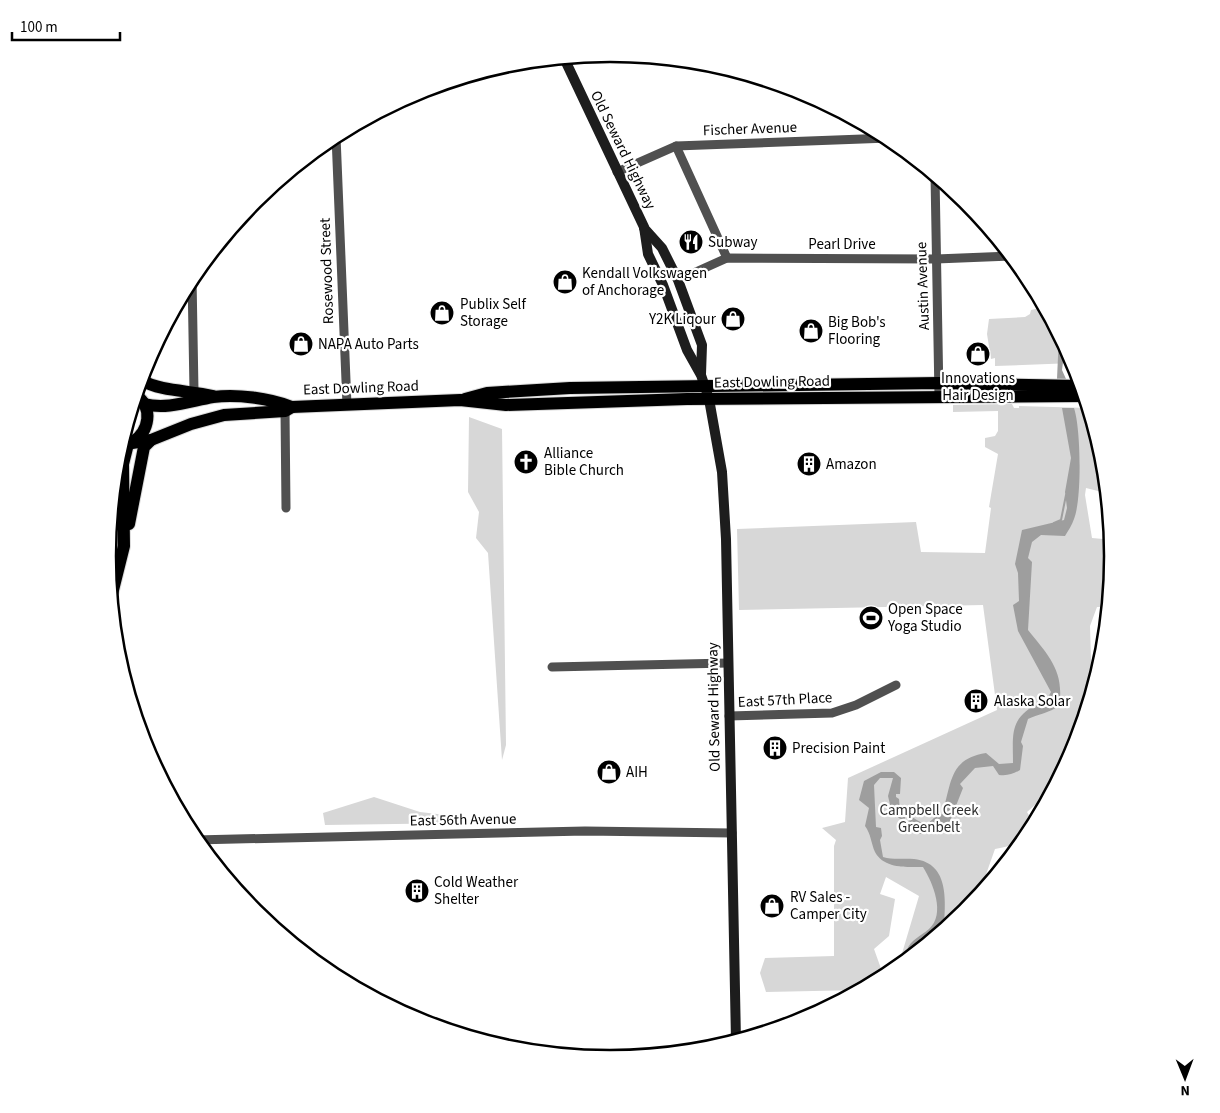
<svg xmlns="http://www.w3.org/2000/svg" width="1220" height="1113" font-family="'Source Sans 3',sans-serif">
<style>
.green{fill:#d7d7d7}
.water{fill:#9e9e9e}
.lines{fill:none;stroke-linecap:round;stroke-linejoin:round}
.stream{stroke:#9e9e9e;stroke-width:2}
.primary-casing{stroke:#dbdbdb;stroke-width:14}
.minor{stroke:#505050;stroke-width:9}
.secondary{stroke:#1d1d1d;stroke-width:10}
.primary{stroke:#000;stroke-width:12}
.labels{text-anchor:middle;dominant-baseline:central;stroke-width:4.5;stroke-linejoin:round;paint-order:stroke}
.street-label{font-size:15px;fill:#000;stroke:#fff}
.poi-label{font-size:15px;fill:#000;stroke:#fff;text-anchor:start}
.park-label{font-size:15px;fill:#2e2e2e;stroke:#fff}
.rim{fill:none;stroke:#000;stroke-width:2.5}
</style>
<rect width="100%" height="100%" fill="#fff"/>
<g class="green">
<polygon points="1044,307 1074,363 995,366 995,358 991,359 987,334 989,319 1025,317 1030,314 1031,310"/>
<path d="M1012,404L1014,408H1019V406L1088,408L1103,459L1106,493L1086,488L1085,495L1092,538L1103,539L1104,557H1113L1108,607H1097L1090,626L1092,693L1074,749L1052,790L1027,812L1034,824C1023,845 1018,844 995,849L978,897L965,912L898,967L919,896L886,877L880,894L895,899L889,936L874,949L884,977L861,990L766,992L760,973L765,958L834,956V846L836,840L822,828L845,822L848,778L997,710L983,605L739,610L737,529L916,522L921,552L985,553L991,508L989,507L998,454L985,447V438L995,436L998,431V411L953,412V405Z"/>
<polygon points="132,407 136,421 131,430 124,434"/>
<polygon points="469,417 502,429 506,745 502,760 488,553 476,538 479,512 468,492"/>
<polygon points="374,797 420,812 463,817 466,823 325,825 323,813"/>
</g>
<g class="water">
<polygon points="1059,334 1065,346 1062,370 1066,379 1057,379"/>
<path d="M1062,408H1074C1081,429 1082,499 1074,519C1072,525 1068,531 1065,536L1041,535L1032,542L1028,558L1032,562L1028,630C1048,655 1065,671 1059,706C1049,713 1039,714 1028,719L1021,742L1023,746L1020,770C1013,774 1008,776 999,775L993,766L975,768L960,784L963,788L950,821L929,834H917L905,826L912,817C933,831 927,818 942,814C952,784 948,759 986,753L999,764L1013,763C1013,735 1009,719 1037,704C1043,700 1048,699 1051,692L1018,631L1013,605L1019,601L1018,573L1015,564L1022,530L1064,520L1067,508L1065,492L1071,458Z"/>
<path d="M881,772H894L901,778L900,794H896V797L899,799L900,811L907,815L903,821L892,813L888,796L893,778H880L874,785L876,827L881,828L882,836L880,840L883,857C893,860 903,858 914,859C951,863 945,904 944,930L911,957L907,950C911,939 920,937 929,929C946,914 933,883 923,867C907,867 884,869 875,852C871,843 871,834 865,826L869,808L859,800L864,781Z"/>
</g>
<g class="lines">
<polyline class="stream" points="1054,523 1061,520 1066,495"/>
<defs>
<g id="primary">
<path d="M141,380C162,392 189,390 213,396"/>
<polyline points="465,399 487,393 570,388 939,383 1081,386"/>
<path d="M144,404C167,410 190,401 213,397C238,394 268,398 292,407"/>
<path d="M133,442C149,431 154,408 136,395"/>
<polyline points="132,443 151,440 191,424 224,415 285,411 292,407 460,400 506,405 687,399 1084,396"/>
<polyline points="129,524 144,447 151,440"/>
<polyline points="111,598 124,546 123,464 128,444"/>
</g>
</defs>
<use href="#primary" class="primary-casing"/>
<g class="minor">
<polyline points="336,136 347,405"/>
<polyline points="676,146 727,258"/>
<polyline points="617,172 676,146 889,138"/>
<polyline points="935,176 939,396"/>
<polyline points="192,277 194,391"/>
<polyline points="678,280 727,258 936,259 1011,256"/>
<polyline points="285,411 286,508"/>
<polyline points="552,667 728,663"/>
<polyline points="729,716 832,713 856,705 896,685"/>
<polyline points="195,840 585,831 732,833"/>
</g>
<g class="secondary">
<polyline points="564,58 644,227 648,254 663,285 687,350 701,375 709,399 722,472 726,539 736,1041"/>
<polyline points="644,228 662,248 678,280 702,345 701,374"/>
</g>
<use href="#primary" class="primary"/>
</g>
<defs>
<symbol id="restaurant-disc" viewBox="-11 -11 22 22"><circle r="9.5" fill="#000" stroke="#fff"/><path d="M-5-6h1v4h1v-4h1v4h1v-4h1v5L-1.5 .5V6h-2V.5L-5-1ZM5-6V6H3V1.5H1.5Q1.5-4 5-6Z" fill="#fff"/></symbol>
<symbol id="shop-disc" viewBox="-11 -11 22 22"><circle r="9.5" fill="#000" stroke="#fff"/><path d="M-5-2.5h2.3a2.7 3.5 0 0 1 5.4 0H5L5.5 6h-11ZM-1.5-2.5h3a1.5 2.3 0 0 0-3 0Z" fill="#fff"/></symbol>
<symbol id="church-disc" viewBox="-11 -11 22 22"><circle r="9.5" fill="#000" stroke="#fff"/><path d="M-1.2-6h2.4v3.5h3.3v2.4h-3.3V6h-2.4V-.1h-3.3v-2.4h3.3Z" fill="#fff"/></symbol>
<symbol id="building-disc" viewBox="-11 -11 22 22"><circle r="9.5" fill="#000" stroke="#fff"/><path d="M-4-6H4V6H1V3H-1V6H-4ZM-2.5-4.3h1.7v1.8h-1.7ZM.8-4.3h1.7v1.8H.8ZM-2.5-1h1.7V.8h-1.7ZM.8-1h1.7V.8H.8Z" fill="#fff"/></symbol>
<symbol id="stadium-disc" viewBox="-11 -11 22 22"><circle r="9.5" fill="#000" stroke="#fff"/><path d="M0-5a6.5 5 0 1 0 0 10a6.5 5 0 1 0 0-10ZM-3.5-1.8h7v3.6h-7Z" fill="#fff"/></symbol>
</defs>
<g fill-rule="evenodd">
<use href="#restaurant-disc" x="677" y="228" width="28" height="28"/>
<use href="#shop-disc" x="551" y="268" width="28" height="28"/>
<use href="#shop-disc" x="428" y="299" width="28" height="28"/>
<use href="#shop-disc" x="719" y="305" width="28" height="28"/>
<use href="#shop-disc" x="797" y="317" width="28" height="28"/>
<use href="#shop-disc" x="287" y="330" width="28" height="28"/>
<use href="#shop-disc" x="964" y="340" width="28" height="28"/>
<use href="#church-disc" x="512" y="448" width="28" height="28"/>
<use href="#building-disc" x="795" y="450" width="28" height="28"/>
<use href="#stadium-disc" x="857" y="604" width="28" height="28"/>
<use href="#building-disc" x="962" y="687" width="28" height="28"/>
<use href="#building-disc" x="761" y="734" width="28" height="28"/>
<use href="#shop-disc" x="595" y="758" width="28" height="28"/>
<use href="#building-disc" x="403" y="877" width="28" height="28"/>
<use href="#shop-disc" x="758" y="892" width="28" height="28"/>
</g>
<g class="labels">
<g class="street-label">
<text transform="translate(750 129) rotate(-2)">Fischer Avenue</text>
<text transform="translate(623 150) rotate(64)">Old Seward Highway</text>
<text x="842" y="244">Pearl Drive</text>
<text transform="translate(327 271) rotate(-92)">Rosewood Street</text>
<text transform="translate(923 286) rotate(-92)">Austin Avenue</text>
<text transform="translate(772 382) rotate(-1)">East Dowling Road</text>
<text transform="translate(361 388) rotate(-2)">East Dowling Road</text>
<text transform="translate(785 700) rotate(-3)">East 57th Place</text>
<text transform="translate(714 707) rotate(-91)">Old Seward Highway</text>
<text transform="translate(463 820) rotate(-1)">East 56th Avenue</text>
</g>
<g class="poi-label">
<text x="708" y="242">Subway</text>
<text x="582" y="273">Kendall Volkswagen<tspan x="582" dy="17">of Anchorage</tspan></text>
<text x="460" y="304">Publix Self<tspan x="460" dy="17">Storage</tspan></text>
<text x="716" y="319" text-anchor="end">Y2K Liqour</text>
<text x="828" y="322">Big Bob's<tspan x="828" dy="17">Flooring</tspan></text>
<text x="318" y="344">NAPA Auto Parts</text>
<text x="978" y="378" text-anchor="middle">Innovations<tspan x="978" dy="17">Hair Design</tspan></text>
<text x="544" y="453">Alliance<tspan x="544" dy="17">Bible Church</tspan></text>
<text x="826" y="464">Amazon</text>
<text x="888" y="609">Open Space<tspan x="888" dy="17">Yoga Studio</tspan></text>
<text x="994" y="701">Alaska Solar</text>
<text x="792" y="748">Precision Paint</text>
<text x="626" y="772">AIH</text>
<text x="434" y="882">Cold Weather<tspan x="434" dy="17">Shelter</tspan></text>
<text x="790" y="897">RV Sales -<tspan x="790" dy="17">Camper City</tspan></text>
</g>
<g class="park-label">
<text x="929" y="810">Campbell Creek<tspan x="929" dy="17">Greenbelt</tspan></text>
</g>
</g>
<path d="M0 0H1220V1113H0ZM116 556a494 494 0 1 1 988 0a494 494 0 1 1-988 0Z" fill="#fff" fill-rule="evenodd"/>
<path class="rim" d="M116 556a494 494 0 1 1 988 0a494 494 0 1 1-988 0Z"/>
<g transform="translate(1185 1078) rotate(179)" stroke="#ffffff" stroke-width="4" paint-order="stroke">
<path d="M0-4L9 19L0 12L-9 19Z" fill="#000000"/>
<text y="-8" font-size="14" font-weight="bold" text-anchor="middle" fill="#000000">N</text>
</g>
<path d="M12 32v8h108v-8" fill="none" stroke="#000000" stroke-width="2.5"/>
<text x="20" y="32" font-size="15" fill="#000000" stroke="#ffffff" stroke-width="4" paint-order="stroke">100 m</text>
</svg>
